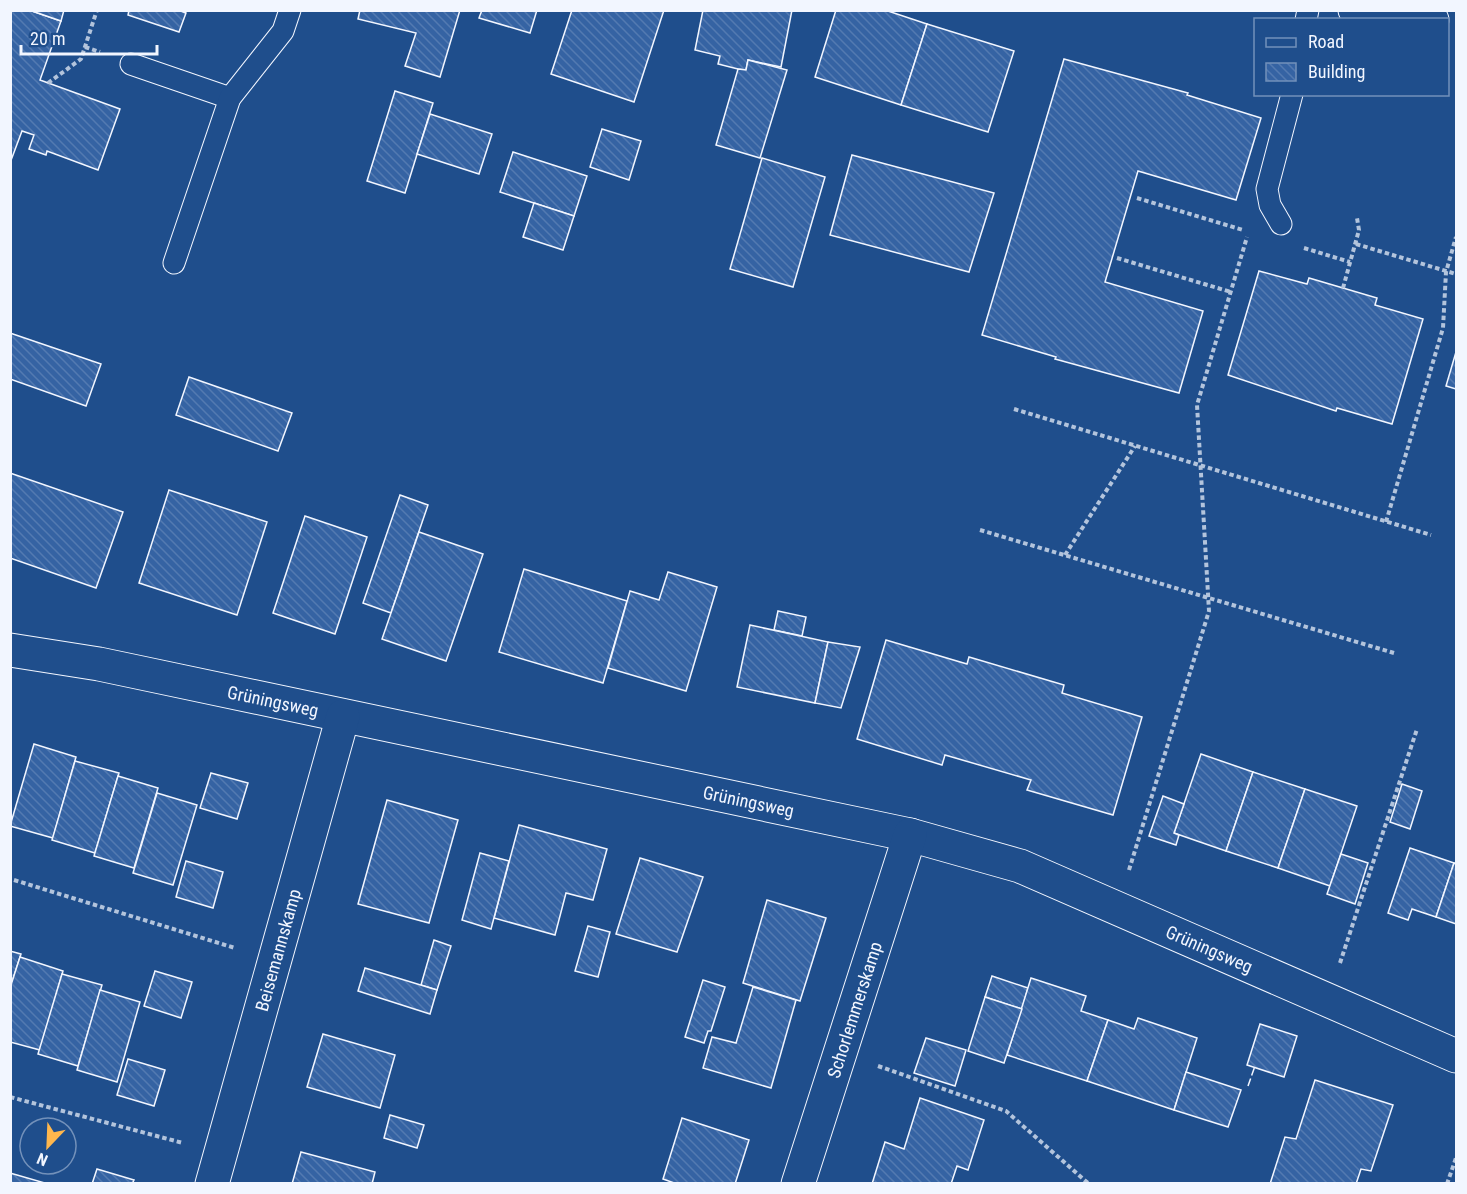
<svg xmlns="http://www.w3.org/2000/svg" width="1467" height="1194" font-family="'Roboto Condensed',sans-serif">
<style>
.building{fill:url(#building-back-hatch);stroke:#f2f6ff;stroke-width:1.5}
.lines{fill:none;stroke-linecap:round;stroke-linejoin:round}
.service-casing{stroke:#f2f6ff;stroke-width:23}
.minor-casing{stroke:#f2f6ff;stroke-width:35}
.secondary-casing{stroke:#f2f6ff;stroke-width:35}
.path{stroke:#b3c4dc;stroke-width:4;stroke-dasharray:4.5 3;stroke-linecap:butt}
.service{stroke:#1f4e8c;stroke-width:21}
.minor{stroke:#1f4e8c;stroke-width:33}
.secondary{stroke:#1f4e8c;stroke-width:33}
.fence{stroke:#f2f6ff;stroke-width:1.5;stroke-dasharray:8 3;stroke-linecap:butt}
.labels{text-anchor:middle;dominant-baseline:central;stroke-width:4.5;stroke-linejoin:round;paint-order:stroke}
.street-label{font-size:18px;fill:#f2f6ff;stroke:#1f4e8c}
</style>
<defs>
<pattern id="building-back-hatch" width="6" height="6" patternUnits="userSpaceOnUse" patternTransform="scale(1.5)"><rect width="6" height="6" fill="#3563a3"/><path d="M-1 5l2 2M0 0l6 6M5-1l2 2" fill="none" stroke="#537ab1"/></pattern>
</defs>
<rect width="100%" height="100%" fill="#1f4e8c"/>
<g class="building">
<polygon points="10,10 29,10 61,21 40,80 120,109 98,170 47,151 46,155 29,149 34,135 22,131 10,163"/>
<polygon points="29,10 64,10 61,21"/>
<polygon points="129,10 178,10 186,13 179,32 128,15"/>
<polygon points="360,10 460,10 440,77 405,66 416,33 358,19"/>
<polygon points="482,10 537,10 530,33 479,18"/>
<polygon points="572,10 664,10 634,102 551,74"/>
<polygon points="703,10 792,10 781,67 748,60 746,70 738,69 718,64 720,56 695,50"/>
<polygon points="836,10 885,10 927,24 901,105 815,77"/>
<polygon points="927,24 1014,51 988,132 901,105"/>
<polygon points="1064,59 1188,93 1187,95 1261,118 1236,200 1138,171 1105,282 1203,311 1179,393 1055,359 1056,357 982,335"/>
<polygon points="748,60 787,70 760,158 716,145 738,69 746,70"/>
<polygon points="395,91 433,103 405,193 367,181"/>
<polygon points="430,114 492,134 479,174 417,154"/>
<polygon points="602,129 641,141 629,180 590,167"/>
<polygon points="513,152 587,176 574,216 500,192"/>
<polygon points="852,155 994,193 969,272 830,235"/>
<polygon points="762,158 825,177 793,287 730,269"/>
<polygon points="534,203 574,216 563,250 523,237"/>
<polygon points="1259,271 1307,284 1309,278 1377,298 1375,305 1423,319 1392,424 1337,408 1336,411 1228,375"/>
<polygon points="10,333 101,364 86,406 10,379"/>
<polygon points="1456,352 1456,389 1446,386"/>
<polygon points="189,377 292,413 278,451 176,415"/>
<polygon points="10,473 123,512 96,588 10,558"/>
<polygon points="169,490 267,522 237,615 139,583"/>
<polygon points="400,495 428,505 391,613 363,603"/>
<polygon points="305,516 367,537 335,634 273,613"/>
<polygon points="419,532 483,554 446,661 382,639"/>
<polygon points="524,569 627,601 603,683 499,652"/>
<polygon points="668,572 717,587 686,691 608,668 630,591 659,600"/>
<polygon points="778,611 806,617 802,636 774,630"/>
<polygon points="750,625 828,642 815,703 737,687"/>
<polygon points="886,640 967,664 969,657 1064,685 1062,693 1142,717 1113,815 1027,790 1031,780 945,755 942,765 857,739"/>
<polygon points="828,642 860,647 841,708 815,703"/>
<polygon points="34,744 76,757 53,838 10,826"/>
<polygon points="1201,754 1253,772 1226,851 1174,833"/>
<polygon points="75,761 119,773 95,853 52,840"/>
<polygon points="1253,772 1305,789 1278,868 1226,851"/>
<polygon points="211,773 248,783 237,819 200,808"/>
<polygon points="118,776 158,788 134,868 94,856"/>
<polygon points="1402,784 1422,791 1410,829 1390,822"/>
<polygon points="1305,789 1357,806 1330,886 1278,868"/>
<polygon points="157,793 197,805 173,885 133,873"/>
<polygon points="1163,796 1184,804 1174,833 1179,835 1176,845 1149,836"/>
<polygon points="387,800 458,820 429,923 358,904"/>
<polygon points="519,825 607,849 593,900 566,893 555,935 494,918"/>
<polygon points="1410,848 1454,863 1436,917 1412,909 1408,920 1388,913"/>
<polygon points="480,853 509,861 491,929 462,920"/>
<polygon points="1341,854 1368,863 1355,904 1327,894"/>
<polygon points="640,858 703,877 677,952 616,934"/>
<polygon points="186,861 223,872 213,908 176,897"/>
<polygon points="1454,863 1456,864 1456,924 1436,917"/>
<polygon points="767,900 826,918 800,1001 743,983"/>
<polygon points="588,926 610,932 598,977 575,971"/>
<polygon points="434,940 451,946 437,990 421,985"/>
<polygon points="10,951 21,954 10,988"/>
<polygon points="20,957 63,971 40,1050 10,1042 10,988"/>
<polygon points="365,968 437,990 430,1014 358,991"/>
<polygon points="155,971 192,982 181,1018 144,1006"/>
<polygon points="62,974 102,985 78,1066 38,1054"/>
<polygon points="992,976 1028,988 1022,1009 985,997"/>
<polygon points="1031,978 1086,996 1081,1011 1108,1020 1087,1081 1007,1055"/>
<polygon points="703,980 725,987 711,1031 708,1031 704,1043 685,1037"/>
<polygon points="753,987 796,1000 771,1088 703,1068 712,1037 736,1043"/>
<polygon points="100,990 140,1002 117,1082 77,1070"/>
<polygon points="985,997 1022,1009 1004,1063 968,1051"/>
<polygon points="1138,1018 1197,1038 1174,1110 1087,1081 1108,1020 1134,1029"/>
<polygon points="1260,1024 1297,1036 1284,1077 1247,1065"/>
<polygon points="323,1034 395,1055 380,1108 307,1087"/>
<polygon points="926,1038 966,1050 955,1086 914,1073"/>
<polygon points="128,1059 165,1070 154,1106 117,1095"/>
<polygon points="1186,1072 1241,1090 1228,1127 1174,1110"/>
<polygon points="1315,1080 1393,1105 1371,1171 1361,1169 1356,1184 1270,1184 1285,1137 1296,1139"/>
<polygon points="920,1098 984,1120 968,1170 957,1166 951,1184 872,1184 885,1142 904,1149"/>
<polygon points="390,1115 424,1125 417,1148 384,1138"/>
<polygon points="682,1118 749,1140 735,1184 677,1184 663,1179"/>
<polygon points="301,1152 375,1172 372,1184 292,1184"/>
<polygon points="97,1169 134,1180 132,1184 92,1184"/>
<polygon points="10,1173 45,1183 45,1184 10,1184"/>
</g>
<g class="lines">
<defs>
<g id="service">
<polyline points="1306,20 1308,10"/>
<polyline points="131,64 230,98"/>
<polyline points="1281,224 1270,205 1267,189 1292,94"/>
<polyline points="174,263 230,98 283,31 290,10"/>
</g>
<g id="minor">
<path id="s1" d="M10,650L99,664L910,835L1020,866L1456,1056"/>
<path id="s2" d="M212,1184L343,716"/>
<path id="s3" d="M798,1184L910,835"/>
</g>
<polyline id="secondary" points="1355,10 1432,20"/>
</defs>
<use href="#service" class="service-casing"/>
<use href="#minor" class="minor-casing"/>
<use href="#secondary" class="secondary-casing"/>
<g class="path">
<polyline points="85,47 100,52"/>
<polyline points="48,83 81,59 97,10"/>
<polyline points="1137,198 1243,230"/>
<polyline points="1356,244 1456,274"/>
<polyline points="1304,248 1350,262"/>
<polyline points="1117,258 1231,292"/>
<polyline points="1343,288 1359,230 1357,218"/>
<polyline points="1014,409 1431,535"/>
<polyline points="1386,522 1443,328 1446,272 1456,237"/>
<polyline points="980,530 1394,653"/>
<polyline points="1065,555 1135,446"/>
<polyline points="1129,870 1209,611 1197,405 1247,237"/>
<polyline points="14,880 235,948"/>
<polyline points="1340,963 1417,729"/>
<polyline points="878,1066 1006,1111 1089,1184"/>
<polyline points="10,1097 183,1143"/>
<polyline points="1447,1184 1456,1158"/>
</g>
<use href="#service" class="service"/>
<use href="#minor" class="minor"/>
<use href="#secondary" class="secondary"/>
<polyline class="fence" points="1248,1086 1255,1066"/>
</g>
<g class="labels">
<g class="street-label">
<text stroke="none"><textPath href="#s1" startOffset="268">Grüningsweg</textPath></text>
<text stroke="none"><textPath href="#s1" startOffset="754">Grüningsweg</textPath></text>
<text stroke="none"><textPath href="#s1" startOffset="1240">Grüningsweg</textPath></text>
<text stroke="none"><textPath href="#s2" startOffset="243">Beisemannskamp</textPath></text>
<text stroke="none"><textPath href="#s3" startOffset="183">Schorlemmerskamp</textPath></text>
</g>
</g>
<rect width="1467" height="1194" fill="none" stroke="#f2f6ff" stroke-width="24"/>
<rect x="1254" y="18" width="195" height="78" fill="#1f4e8c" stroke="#7391ba" stroke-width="1.5"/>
<rect x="1266" y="38" width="30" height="9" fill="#1f4e8c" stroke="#7391ba" stroke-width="1.5"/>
<text x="1308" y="48" font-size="18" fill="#f2f6ff">Road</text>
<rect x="1266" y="63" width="30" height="18" fill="url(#building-back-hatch)" stroke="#7391ba" stroke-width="1.5"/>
<text x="1308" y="78" font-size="18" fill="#f2f6ff">Building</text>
<g transform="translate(48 1146) rotate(203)"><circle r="28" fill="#1f4e8c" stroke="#7391ba" stroke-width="1.5"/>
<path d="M0-4.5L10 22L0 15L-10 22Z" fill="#ffb74d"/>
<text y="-9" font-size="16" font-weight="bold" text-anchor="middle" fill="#f2f6ff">N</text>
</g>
<path d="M21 45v9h136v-9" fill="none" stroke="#f2f6ff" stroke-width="3"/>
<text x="30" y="45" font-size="18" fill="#f2f6ff" stroke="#1f4e8c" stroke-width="4.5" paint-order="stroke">20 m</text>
</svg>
